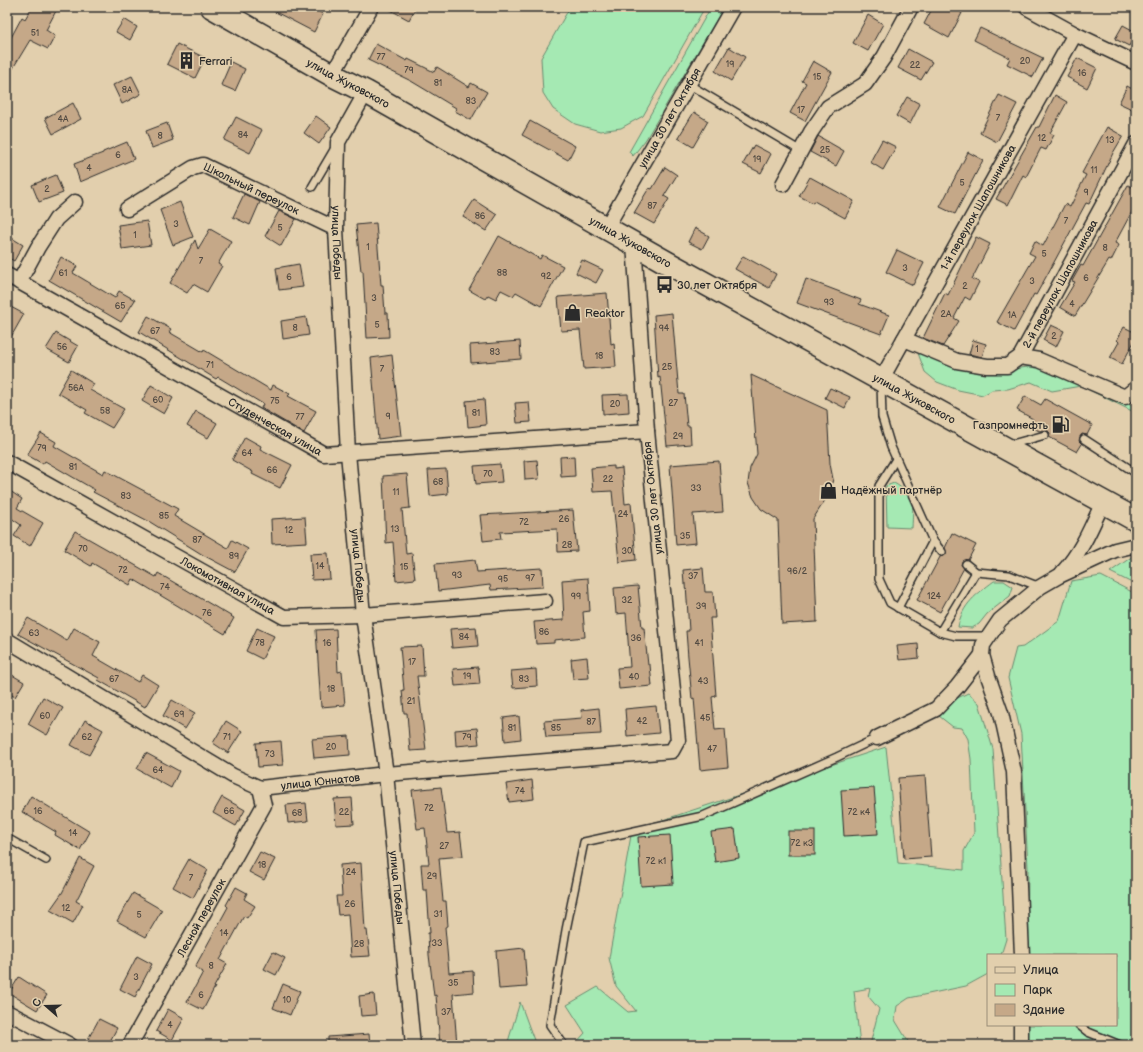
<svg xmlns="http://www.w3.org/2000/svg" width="1143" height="1052" font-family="'Balsamiq Sans',sans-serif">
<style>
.green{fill:#a5e9b3;stroke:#688a6f}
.building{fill:#c5a888;stroke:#2b2b2b}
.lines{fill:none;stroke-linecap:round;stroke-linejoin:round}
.service-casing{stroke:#2b2b2b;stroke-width:10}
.minor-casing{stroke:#2b2b2b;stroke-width:17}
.primary-casing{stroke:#2b2b2b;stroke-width:25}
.service{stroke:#e2cfad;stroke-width:7}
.minor{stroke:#e2cfad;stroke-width:14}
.primary{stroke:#e2cfad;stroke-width:22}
.labels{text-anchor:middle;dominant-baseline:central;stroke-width:3;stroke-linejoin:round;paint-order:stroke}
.number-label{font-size:9px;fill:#524a42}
.poi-label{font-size:11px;fill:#2b2b2b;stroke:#e2cfad;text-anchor:start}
.street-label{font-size:11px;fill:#2b2b2b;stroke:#e2cfad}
</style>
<rect width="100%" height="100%" fill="#e2cfad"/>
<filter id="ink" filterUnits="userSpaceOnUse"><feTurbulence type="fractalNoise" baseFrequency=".025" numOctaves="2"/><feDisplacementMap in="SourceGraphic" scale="8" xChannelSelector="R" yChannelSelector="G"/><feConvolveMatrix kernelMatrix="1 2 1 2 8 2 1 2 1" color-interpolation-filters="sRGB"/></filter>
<g filter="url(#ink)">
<g class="green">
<polygon points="570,7 705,7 643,116 621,128 600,131 575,124 553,109 543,93 541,58"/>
<polygon points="711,7 724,7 646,139 633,156 629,152"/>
<polygon points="926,352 934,355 944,363 961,369 992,372 1042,365 1102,390 1136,408 1136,413 1081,386 1052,391 1031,382 1008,389 992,390 983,395 958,390 937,382 925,372 918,353"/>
<path d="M894,483C916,496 913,504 912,528L887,527L886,486Z"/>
<polygon points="1136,554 1136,585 1110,572"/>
<polygon points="1101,576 1136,594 1136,1013 1132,1036 1136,1039 1136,1045 1026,1045 1026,1025 1116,1025 1116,955 1027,955 1028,868 1021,734 1008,678 1016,648 1023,647 1059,621 1071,581"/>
<path d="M994,581H1004L1013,587L1010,596L987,614L979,624L972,628L958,627C962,604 977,594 994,581Z"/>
<polygon points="968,693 979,703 993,749 1006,939 1001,955 988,955 988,974 966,986 909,998 897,1006 895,1020 909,1043 906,1045 870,1045 879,1009 868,996 870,988 854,991 860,1045 574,1045 585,1033 567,1005 598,987 628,1012 636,1011 616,986 609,958 632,830 886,747 898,863 964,870 964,851 974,833 971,759 968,739 962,728 953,727 939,716 945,704"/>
<polygon points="520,1002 535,1043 539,1045 507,1045"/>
</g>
<g class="building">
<polygon points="32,7 58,7 46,30 55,36 48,49 30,40 7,78 7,45 22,17 25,19"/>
<polygon points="266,7 310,7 323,14 314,32"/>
<polygon points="385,7 416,7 409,20"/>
<polygon points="933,7 952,7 962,13 949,38 924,24"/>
<polygon points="868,15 883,24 868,51 853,43"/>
<polygon points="124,19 137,27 130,40 116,32"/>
<polygon points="1123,25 1136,32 1129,46 1115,39"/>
<polygon points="980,28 1043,58 1033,77 1007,64 1010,58 974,40"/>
<polygon points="177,44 205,58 195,78 167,64"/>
<polygon points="376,44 407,61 408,59 434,72 437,67 469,87 471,83 487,92 471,120 455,111 456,108 411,81 368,60"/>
<polygon points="729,47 745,57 731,81 715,71"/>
<polygon points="908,49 932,62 921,80 898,68"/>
<polygon points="1077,58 1097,68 1087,88 1067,77"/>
<polygon points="813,61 832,72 805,121 790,113 806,83 802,81"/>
<polygon points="231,62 245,69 235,91 221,85"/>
<polygon points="132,76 141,94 122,104 113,85"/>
<polygon points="1127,86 1136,91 1136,111 1119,103"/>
<polygon points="999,95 1017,104 997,142 980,133"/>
<polygon points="1055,95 1067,102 1050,133 1054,135 1046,150 1041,148 1026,177 1023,175 1008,205 996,199 1037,127 1039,127"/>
<polygon points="907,97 920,104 910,124 896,116"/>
<polygon points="73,103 81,119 53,134 45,118"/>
<polygon points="694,112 708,121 693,147 678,138"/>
<polygon points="316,116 331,127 319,144 304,133"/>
<polygon points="236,117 262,130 250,153 224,140"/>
<polygon points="530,121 575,146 568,160 522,135"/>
<polygon points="167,123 173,140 152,148 146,131"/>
<polygon points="1107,127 1123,136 1113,153 1089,204 1086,203 1046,277 1036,295 1034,294 1014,331 997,322 1035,256 1029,253 1035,241 1043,246 1065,204 1070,207 1086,175 1082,173"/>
<polygon points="818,136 844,151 836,166 810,152"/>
<polygon points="882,140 896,147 883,170 870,162"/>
<polygon points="127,142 134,159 80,182 74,164 103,153 103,152"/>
<polygon points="754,145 771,154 761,173 743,164"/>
<polygon points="968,152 983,160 955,214 940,207"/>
<polygon points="665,167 677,175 664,196 669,199 654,224 634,213 649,188 652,189"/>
<polygon points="56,175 63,193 39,202 32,185"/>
<polygon points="810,177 854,201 845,218 814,201 813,203 799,196"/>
<polygon points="1128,185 1136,189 1136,204 1115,243 1119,245 1111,261 1109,260 1075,316 1060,307 1075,282 1072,281 1081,265 1083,266"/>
<polygon points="244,194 260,202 250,225 233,217"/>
<polygon points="474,200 497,215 486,231 463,217"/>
<polygon points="180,202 193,237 173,245 160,210"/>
<polygon points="279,211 296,219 281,246 265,236"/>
<polygon points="147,221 151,245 122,249 118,225"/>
<polygon points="376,223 381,285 383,285 385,313 388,313 389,337 367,338 363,271 361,271 356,225"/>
<polygon points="695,228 709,236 702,249 688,242"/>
<polygon points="210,229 231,241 218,264 222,266 207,292 193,284 187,293 170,283 195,240 198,249"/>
<polygon points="7,235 23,245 14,261 7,257"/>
<polygon points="499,236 540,259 542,255 563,266 541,306 516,292 513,296 501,290 496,299 488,295 485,299 469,290"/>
<polygon points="976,237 990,244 972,279 979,282 970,300 965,297 954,318 959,321 943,346 923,338 945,293 948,295"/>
<polygon points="897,250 924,263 913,285 886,272"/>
<polygon points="743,256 776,274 769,288 735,269"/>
<polygon points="61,257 77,266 73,273 115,298 119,291 135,300 121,322 49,280"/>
<polygon points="582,260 603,270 596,283 576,273"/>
<polygon points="299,264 303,287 279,290 276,268"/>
<polygon points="806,279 861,300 859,304 889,315 881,334 797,303"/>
<polygon points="607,293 611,344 614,343 616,367 584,369 580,330 561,331 558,297"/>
<polygon points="7,305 24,314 7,344"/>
<polygon points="672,313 679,394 684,394 687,426 690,426 691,444 667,446 660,377 658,378 654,315"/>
<polygon points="148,316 171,329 169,332 203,352 204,350 271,390 273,385 290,394 288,396 316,411 304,433 261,408 263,404 218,377 216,379 139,332"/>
<polygon points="306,317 309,335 283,339 281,321"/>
<polygon points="1051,325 1064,331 1056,347 1043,340"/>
<polygon points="1124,327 1136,333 1136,338 1122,364 1110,358 1119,342 1117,340"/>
<polygon points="56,333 78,346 69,362 46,349"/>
<polygon points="973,340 986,344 982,357 969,354"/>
<polygon points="520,341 521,359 471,363 470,345"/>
<polygon points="392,355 401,436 378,439 371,358"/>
<polygon points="71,370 94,384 90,390 124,409 112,428 85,413 87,410 58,393"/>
<polygon points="751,375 827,410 830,464 833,479 829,494 813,519 817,622 782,624 778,520 761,509 753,497 748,483 750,468 757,454"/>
<polygon points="151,385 173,398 164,414 142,401"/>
<polygon points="830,388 850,397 845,408 825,398"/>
<polygon points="628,394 629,412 603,414 602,395"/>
<polygon points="1025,396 1041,405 1045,399 1092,425 1087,435 1082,434 1080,437 1079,441 1082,444 1077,452 1049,437 1050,433 1047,430 1039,431 1030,426 1033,419 1017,410"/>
<polygon points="484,399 486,425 468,427 466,401"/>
<polygon points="529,402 531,422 517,423 515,403"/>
<polygon points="196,411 217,423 208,438 187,426"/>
<polygon points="41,433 56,442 54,446 103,474 105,470 178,509 174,516 228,548 232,540 248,549 235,572 203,555 150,522 93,492 95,490 45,461 43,464 27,455"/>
<polygon points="245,437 261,446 260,449 292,465 280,488 252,474 253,472 232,460"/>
<polygon points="574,456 575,476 561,477 560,457"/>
<polygon points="537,460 539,479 525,480 524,461"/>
<polygon points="719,461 723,512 693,514 696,543 676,545 670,465"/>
<polygon points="500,464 502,482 476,484 474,466"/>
<polygon points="614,466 614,469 622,468 625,504 631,503 636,560 619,562 612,491 593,492 591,468"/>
<polygon points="446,469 448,494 430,496 428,470"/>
<polygon points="407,474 410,508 402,509 406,554 412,553 415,579 396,581 393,542 386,543 383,476"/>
<polygon points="7,489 22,499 17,508 43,523 30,546 14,536 21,525 11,518 7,524"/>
<polygon points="573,510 577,551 558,552 557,529 500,532 501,539 483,541 480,515"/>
<polygon points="305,517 307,542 272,544 271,519"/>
<polygon points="75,531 156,577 158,573 234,618 225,634 133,579 130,585 92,563 91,566 64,550"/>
<polygon points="952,533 976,545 968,560 962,561 961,565 964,568 940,612 917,600 940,557 946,554 945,548"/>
<polygon points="328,553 330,579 312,580 310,554"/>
<polygon points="475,560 477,572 542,568 543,587 491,590 490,585 438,591 435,564"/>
<polygon points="703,568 705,592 713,592 715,618 710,618 716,696 712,697 715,730 725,729 728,767 700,770 694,698 692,699 688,657 686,631 689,631 686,584 684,584 683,570"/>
<polygon points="588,578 590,611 583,612 585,637 554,640 554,643 536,644 534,622 564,620 562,580"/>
<polygon points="638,586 642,628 644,628 648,665 650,665 652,686 619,689 617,668 630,667 626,613 616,614 614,588"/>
<polygon points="28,618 67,641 74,628 100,642 93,656 138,682 142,675 158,685 145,707 98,680 99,678 18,634"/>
<polygon points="476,627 478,646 452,648 450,629"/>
<polygon points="257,628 274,636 262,659 246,651"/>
<polygon points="336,629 338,672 342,671 345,705 321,707 316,630"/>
<polygon points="918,644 919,658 899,660 897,646"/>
<polygon points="422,646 424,676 417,676 426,750 410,751 407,713 404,713 402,690 404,690 400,647"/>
<polygon points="587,657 589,678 573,679 571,659"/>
<polygon points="478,667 480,684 455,686 453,669"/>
<polygon points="536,669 537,686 513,688 511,671"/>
<polygon points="7,672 24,682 15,697 7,692"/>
<polygon points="43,697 63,708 47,735 28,724"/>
<polygon points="172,700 195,713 185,729 163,716"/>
<polygon points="656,706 659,733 627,736 625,709"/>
<polygon points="599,708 601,734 546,737 544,721 582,718 581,710"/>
<polygon points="519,716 521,739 505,741 503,718"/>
<polygon points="85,720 103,730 89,755 71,745"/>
<polygon points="226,721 242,731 228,753 213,743"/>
<polygon points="477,728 479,744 456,746 455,730"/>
<polygon points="349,736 350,755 314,758 312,739"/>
<polygon points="281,741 283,765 258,767 256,743"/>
<polygon points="146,753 179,771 171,788 137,769"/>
<polygon points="925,776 931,857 904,859 898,778"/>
<polygon points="532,780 534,799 509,802 506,784"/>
<polygon points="441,787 447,833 460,832 463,856 439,858 443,901 446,901 448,926 445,927 449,973 473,971 474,992 453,994 457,1045 440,1045 436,995 434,996 429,955 428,933 430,933 427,890 423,890 421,864 429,864 425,828 417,829 412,790"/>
<polygon points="874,788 878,834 844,836 841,790"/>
<polygon points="31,796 90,832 80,850 55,835 56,832 22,812"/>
<polygon points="222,797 245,810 236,826 213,813"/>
<polygon points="352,798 354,824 336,825 334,799"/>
<polygon points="306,803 308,821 288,823 286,805"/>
<polygon points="735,829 739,858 715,862 711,832"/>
<rect x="788" y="831" width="27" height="24"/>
<polygon points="670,835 673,884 641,886 638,837"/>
<polygon points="260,852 275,859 264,880 249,872"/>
<polygon points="80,858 94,866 76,901 83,905 73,923 50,910 62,893"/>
<polygon points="189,859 208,870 193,898 173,887"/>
<polygon points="361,863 365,930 367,930 370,956 351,957 348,914 338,915 336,896 342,896 340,865"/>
<polygon points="236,887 247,893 244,899 255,906 247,918 244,916 220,960 227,964 214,987 215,987 203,1010 187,1002 203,972 195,967 228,907 226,905"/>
<polygon points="133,893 162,910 146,937 117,921"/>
<polygon points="524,948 527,987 499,989 496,951"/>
<polygon points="273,952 285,958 276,975 264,969"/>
<polygon points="137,956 152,964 135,997 120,989"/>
<polygon points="19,977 47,995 37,1010 9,993"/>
<polygon points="283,984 300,991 290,1015 273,1008"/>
<polygon points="374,994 376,1015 361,1016 359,996"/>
<polygon points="168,1009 184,1018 172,1040 156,1031"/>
<polygon points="99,1019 117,1028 108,1045 101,1045 88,1039"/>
<polygon points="369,1034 370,1045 328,1045 328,1037"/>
</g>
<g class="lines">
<defs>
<g id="service">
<polyline points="688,84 801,151"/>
<polyline points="312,187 335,148"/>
<polyline points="881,384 882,417 891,447 933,541 942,552"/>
<polyline points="1084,439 1136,473"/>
<polyline points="1009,445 1045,435"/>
<polyline points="896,459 879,486 879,579 890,603 940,632 956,636 988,636"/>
<polyline points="966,564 976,572 1009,575 1040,587"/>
<polyline points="898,608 933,541"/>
<polyline points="940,632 976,572"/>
<polyline points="7,838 46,860"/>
<polyline points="1079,1025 1088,1032 1120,1045"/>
<polyline points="564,1045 550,1025 566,930 584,842 703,816 837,757 877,738"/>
</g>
<g id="minor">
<polyline points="1026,7 1075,34 1136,63"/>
<polyline points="332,75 371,7"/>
<path id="s1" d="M366,92L338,142L336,229L348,453L363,615L386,774L413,1045"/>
<polyline points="783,184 811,132 828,107 865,84 884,57 911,7"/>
<path id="s2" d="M127,209L193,168L203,165L336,229"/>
<path id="s3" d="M606,228L733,7"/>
<path id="s4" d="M7,275L324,454L647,431"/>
<polyline points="19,282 38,247 56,219 75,202"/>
<path id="s5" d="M904,339L957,361L987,366H1007L1020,357L1136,144"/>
<polyline points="1020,357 1039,360 1125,397 1136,388"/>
<path id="s6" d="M881,380L1075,34"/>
<path id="s7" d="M7,462L284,617L363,615L545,601"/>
<path d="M1062,573C1081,553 1092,526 1103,502"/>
<path id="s8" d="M7,640L233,776L260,788L386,774L672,751L678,740L647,431L634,244"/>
<polyline points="877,738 936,709 957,687 982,655"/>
<polyline points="1022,955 1014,772 1001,713 988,676 982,655 983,645 1000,620 1040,587 1059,576 1115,550 1136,545"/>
<polyline points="7,1012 70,1045"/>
<path id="s9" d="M130,1045L264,805L260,788"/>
<polyline points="1021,1045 1021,1025"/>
</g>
<g id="primary">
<path id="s10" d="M212,7L332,75L366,92L666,262L1136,520"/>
</g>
</defs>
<use href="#service" class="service-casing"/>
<use href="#minor" class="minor-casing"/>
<use href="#primary" class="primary-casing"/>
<use href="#service" class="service"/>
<use href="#minor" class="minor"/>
<use href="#primary" class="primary"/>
</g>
</g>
<defs>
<symbol id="building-bare" viewBox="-9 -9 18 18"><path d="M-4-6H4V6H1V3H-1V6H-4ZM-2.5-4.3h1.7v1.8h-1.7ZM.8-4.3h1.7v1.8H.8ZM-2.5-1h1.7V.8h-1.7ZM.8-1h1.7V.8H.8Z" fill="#2b2b2b" stroke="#e2cfad" stroke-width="2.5" paint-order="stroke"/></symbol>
<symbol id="bus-bare" viewBox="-9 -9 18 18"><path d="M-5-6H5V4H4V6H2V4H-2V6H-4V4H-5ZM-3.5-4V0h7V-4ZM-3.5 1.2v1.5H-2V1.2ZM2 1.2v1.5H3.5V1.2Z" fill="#2b2b2b" stroke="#e2cfad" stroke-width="2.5" paint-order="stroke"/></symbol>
<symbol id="shop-bare" viewBox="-9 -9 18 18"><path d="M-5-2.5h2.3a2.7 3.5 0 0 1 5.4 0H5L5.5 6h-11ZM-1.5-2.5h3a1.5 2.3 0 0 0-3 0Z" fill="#2b2b2b" stroke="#e2cfad" stroke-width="2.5" paint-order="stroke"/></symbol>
<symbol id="fuel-bare" viewBox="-9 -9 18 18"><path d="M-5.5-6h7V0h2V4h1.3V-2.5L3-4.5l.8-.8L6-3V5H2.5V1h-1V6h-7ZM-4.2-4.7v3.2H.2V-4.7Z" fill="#2b2b2b" stroke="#e2cfad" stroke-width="2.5" paint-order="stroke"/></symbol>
</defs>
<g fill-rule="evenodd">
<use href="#building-bare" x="174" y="48" width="25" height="25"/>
<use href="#bus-bare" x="652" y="272" width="25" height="25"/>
<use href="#shop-bare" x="560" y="300" width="25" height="25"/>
<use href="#fuel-bare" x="1048" y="412" width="25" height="25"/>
<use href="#shop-bare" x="816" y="478" width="25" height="25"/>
</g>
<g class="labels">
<g class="number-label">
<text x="35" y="33">51</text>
<text x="381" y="57">77</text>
<text x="1025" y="61">20</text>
<text x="730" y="64">19</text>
<text x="915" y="65">22</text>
<text x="409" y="70">79</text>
<text x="1082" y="73">16</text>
<text x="817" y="77">15</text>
<text x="438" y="83">81</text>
<text x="127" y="90">8А</text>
<text x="471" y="101">83</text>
<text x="801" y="110">17</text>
<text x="998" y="118">7</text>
<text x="63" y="119">4А</text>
<text x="243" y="135">84</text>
<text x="160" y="136">8</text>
<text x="1042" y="138">12</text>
<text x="1110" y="140">13</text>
<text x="825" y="150">25</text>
<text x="118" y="155">6</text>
<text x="757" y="159">19</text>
<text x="89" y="168">4</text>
<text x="1094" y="170">11</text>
<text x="962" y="183">5</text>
<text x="47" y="189">2</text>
<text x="1086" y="192">9</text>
<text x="652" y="206">87</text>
<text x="480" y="216">86</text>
<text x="1066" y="221">7</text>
<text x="176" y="224">3</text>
<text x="280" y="228">5</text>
<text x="135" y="235">1</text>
<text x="368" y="247">1</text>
<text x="1105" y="248">8</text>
<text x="1044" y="254">5</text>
<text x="201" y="261">7</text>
<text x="905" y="268">3</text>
<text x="63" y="273">61</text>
<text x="502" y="273">88</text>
<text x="546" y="276">92</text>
<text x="289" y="277">6</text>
<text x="1086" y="278">6</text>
<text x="1032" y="281">3</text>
<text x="965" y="286">2</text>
<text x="374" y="298">3</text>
<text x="829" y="302">93</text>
<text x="1072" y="304">4</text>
<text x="120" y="306">65</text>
<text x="946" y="314">2А</text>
<text x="1012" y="315">1А</text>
<text x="377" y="325">5</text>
<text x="295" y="328">8</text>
<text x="664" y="328">94</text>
<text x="155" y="331">67</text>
<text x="1054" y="336">2</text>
<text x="62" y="347">56</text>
<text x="977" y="349">1</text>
<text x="495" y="352">83</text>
<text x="599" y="356">18</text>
<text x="210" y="365">71</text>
<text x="667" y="367">25</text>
<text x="382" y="369">7</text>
<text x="76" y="388">56А</text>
<text x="158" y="400">60</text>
<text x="275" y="401">75</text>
<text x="673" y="403">27</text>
<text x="615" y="404">20</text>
<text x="105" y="411">58</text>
<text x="476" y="413">81</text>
<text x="388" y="416">9</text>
<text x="300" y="417">77</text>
<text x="678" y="436">29</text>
<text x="42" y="448">79</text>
<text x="247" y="453">64</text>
<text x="73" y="467">81</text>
<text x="272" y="470">66</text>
<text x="488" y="474">70</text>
<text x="608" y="479">22</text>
<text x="438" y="482">68</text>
<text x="696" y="488">33</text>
<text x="396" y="492">11</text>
<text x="126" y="496">83</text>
<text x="623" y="514">24</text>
<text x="164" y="516">85</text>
<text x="564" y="519">26</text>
<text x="524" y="522">72</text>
<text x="395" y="529">13</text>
<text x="289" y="530">12</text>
<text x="685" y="536">35</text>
<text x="197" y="540">87</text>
<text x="567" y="545">28</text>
<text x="83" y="549">70</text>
<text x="627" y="551">30</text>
<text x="234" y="556">89</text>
<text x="320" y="566">14</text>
<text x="404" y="567">15</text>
<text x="123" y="570">72</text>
<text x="797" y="571">96/2</text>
<text x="457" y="575">93</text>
<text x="693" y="576">37</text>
<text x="530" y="578">97</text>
<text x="503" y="579">95</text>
<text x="165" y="587">74</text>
<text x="576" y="596">99</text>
<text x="934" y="596">124</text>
<text x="627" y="600">32</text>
<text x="701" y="606">39</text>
<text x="207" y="613">76</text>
<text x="544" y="632">86</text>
<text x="34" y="633">63</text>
<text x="464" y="637">84</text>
<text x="636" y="638">36</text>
<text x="260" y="643">78</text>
<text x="327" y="643">16</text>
<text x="699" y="643">41</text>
<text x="412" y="662">17</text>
<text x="467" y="676">19</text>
<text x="634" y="677">40</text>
<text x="114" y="679">67</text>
<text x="524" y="679">83</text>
<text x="703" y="681">43</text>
<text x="331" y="689">18</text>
<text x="411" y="701">21</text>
<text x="179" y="714">69</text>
<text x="45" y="716">60</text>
<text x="705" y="718">45</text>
<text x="642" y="721">42</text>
<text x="591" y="722">87</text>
<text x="512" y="728">81</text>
<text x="556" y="728">85</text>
<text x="87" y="737">62</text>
<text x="227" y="737">71</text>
<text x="467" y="737">79</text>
<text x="331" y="747">20</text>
<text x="712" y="749">47</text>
<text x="270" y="754">73</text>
<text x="158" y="770">64</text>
<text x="520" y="791">74</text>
<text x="429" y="808">72</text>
<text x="38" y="811">16</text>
<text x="229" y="811">66</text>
<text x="344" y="812">22</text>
<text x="859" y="812">72 к4</text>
<text x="297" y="813">68</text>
<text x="73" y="833">14</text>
<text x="802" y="843">72 к3</text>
<text x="444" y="846">27</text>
<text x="656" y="861">72 к1</text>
<text x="262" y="865">18</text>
<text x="351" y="872">24</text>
<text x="432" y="876">29</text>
<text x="191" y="878">7</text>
<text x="350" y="904">26</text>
<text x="66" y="908">12</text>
<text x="438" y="914">31</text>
<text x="139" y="915">5</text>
<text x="224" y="933">14</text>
<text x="437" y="943">33</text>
<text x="359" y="944">28</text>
<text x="211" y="966">8</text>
<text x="136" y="977">3</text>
<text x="453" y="983">35</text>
<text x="201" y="995">6</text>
<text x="287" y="1000">10</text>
<text x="446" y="1012">37</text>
<text x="170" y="1025">4</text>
</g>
<g class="poi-label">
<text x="199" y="61">Ferrari</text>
<text x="677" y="285">30 лет Октября</text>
<text x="585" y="313">Reaktor</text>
<text x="1048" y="425" text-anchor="end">Газпромнефть</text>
<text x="841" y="490">Надёжный партнёр</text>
</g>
<g class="street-label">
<text stroke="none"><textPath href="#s10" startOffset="156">улица Жуковского</textPath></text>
<text stroke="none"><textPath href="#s3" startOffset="127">улица 30 лет Октября</textPath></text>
<text stroke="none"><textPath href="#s2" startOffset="142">Школьный переулок</textPath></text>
<text stroke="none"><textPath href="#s6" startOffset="198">1-й переулок Шапошникова</textPath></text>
<text stroke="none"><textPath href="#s10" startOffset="480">улица Жуковского</textPath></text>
<text stroke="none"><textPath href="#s1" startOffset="158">улица Победы</textPath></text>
<text stroke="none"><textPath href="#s5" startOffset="207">2-й переулок Шапошникова</textPath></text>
<text stroke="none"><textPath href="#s10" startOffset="804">улица Жуковского</textPath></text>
<text stroke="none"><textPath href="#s4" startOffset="308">Студенческая улица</textPath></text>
<text transform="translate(653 498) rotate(-96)">улица 30 лет Октября</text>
<text stroke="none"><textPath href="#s1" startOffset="482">улица Победы</textPath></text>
<text stroke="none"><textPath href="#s7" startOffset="253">Локомотивная улица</textPath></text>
<text stroke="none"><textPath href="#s8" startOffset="354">улица Юннатов</textPath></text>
<text stroke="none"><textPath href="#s1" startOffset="806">улица Победы</textPath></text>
<text stroke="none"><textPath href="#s9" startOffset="146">Лесной переулок</textPath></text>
</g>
</g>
<rect width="1143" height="1052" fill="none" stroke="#e2cfad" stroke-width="24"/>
<rect x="12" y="12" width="1119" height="1028" fill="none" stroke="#2b2b2b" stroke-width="1.5" filter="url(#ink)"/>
<rect x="987" y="954" width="130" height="72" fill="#e2cfad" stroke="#998d79"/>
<rect x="995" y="967" width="20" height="6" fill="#e2cfad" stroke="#998d79"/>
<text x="1023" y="974" font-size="12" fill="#2b2b2b">Улица</text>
<rect x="995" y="984" width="20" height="12" fill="#a5e9b3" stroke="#998d79"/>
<text x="1023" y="994" font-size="12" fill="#2b2b2b">Парк</text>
<rect x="995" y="1004" width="20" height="12" fill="#c5a888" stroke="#998d79"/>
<text x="1023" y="1014" font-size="12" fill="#2b2b2b">Здание</text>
<g transform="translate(46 1006) rotate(290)" stroke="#e2cfad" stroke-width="3" paint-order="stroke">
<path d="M0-3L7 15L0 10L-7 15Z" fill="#2b2b2b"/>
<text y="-6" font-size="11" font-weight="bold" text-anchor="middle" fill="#2b2b2b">С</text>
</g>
</svg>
